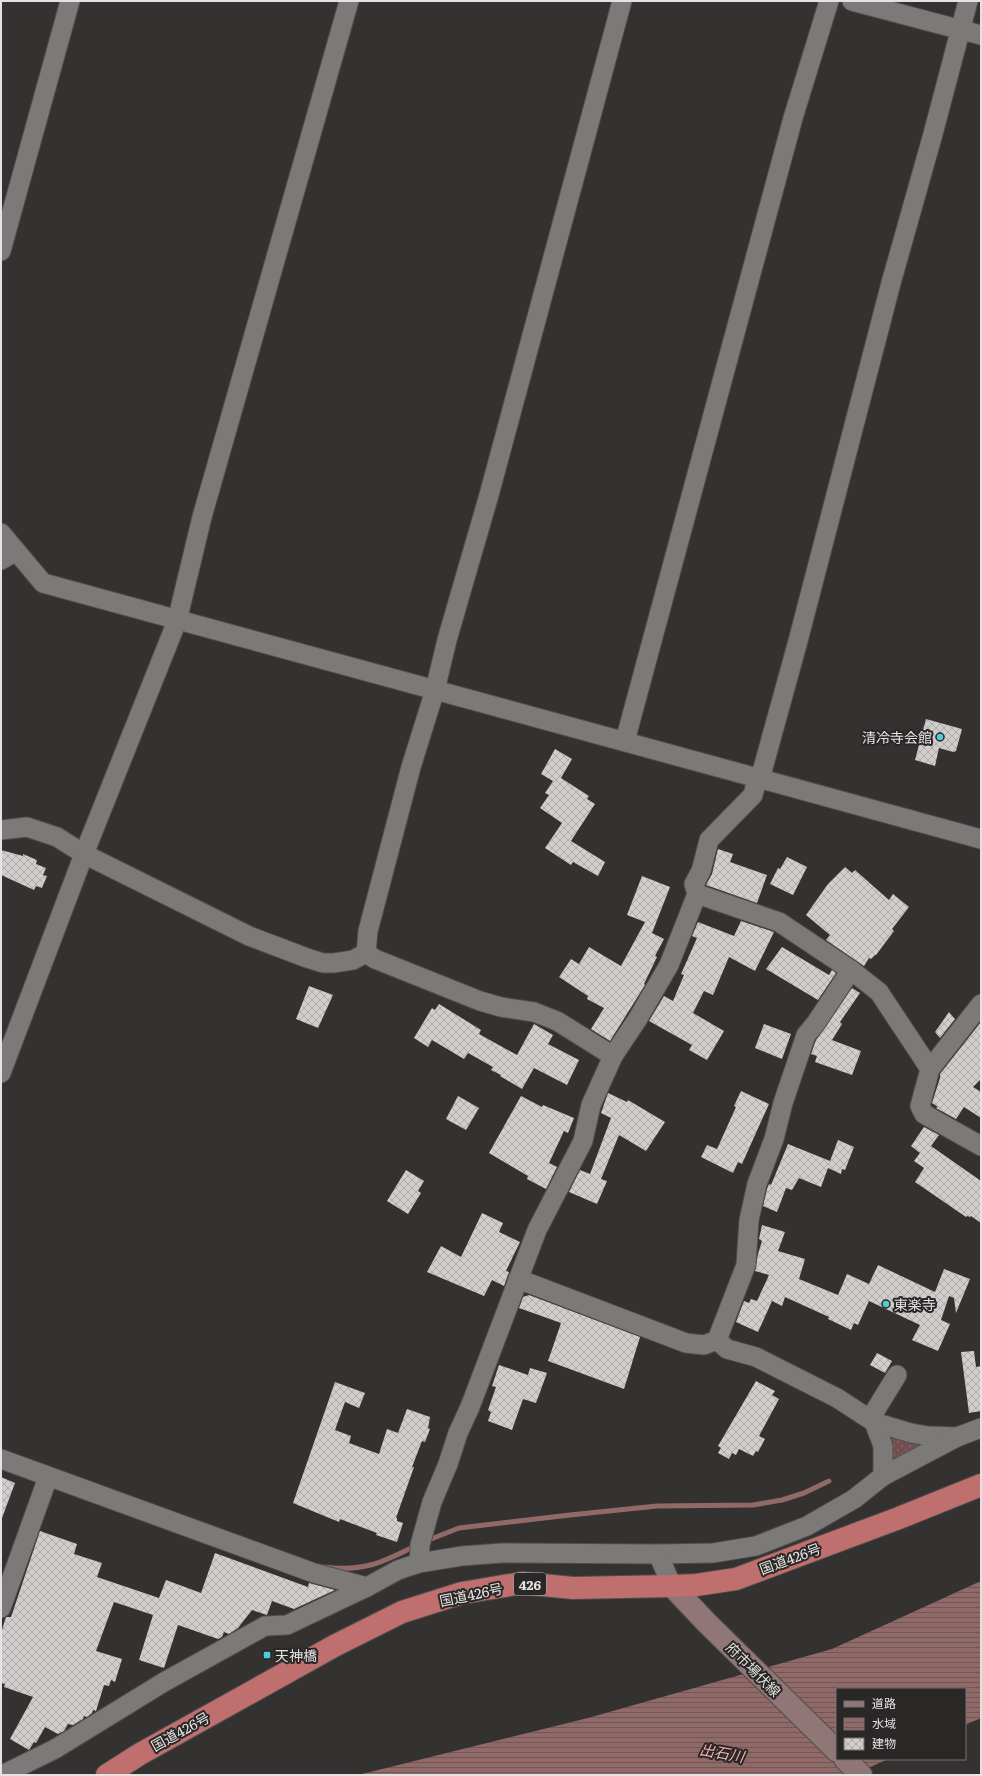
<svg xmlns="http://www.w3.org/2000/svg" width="982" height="1776" font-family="Literata,'Noto Sans JP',serif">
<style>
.grass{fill:url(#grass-dots)}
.water{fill:url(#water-rules)}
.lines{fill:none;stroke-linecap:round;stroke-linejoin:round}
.stream{stroke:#916a68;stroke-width:5}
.building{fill:url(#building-cross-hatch)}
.street-casing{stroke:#504d4d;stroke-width:21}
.secondary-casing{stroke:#504d4d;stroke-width:24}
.highway-casing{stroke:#504d4d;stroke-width:24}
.street{stroke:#7c7979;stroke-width:19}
.secondary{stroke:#907676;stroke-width:22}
.highway{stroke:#be6f6e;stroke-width:22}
.poi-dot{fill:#51ccd4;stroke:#2a2727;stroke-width:1.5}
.labels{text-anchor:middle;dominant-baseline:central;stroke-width:4;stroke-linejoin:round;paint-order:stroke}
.shield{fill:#2a2727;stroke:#acaaaa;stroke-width:1}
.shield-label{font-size:13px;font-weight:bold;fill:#e4e2e2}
.poi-label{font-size:14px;fill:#e4e2e2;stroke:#2a2727;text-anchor:start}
.street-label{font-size:14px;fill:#e4e2e2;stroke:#2a2727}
.water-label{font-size:15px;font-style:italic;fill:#f5b1af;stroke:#2a2727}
</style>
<defs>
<pattern id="grass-dots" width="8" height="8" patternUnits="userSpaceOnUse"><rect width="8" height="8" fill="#724f4e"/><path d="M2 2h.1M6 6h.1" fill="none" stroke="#866867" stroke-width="1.8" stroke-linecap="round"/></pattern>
<pattern id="water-rules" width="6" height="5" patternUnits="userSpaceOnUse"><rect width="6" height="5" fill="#916a68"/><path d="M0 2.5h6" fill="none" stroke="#6e5958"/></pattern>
<pattern id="building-cross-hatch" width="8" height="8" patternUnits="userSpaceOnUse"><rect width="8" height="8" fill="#d0cdcc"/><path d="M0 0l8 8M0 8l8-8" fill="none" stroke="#adabaa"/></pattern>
</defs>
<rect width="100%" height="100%" fill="#343131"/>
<polygon class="grass" points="885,1430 928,1442 893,1464"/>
<polygon class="water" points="981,1581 981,1718 965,1725 965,1689 837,1689 837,1759 888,1759 853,1775 358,1775 588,1718 832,1649"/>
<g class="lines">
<g class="stream">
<polyline points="426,1541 459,1528 570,1515 657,1506 753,1505 782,1500 804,1493 829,1481"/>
<path d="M324,1567C362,1572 382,1563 415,1546"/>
</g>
</g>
<g class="building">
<polygon points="926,719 962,729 956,751 953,752 939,748 935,766 915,760"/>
<polygon points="555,749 572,759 561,778 589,796 587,799 595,804 571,841 605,862 598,876 573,862 571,865 545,848 562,823 540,808 549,795 545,793 553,781 541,774"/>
<polygon points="718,849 733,854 730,862 767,875 757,903 706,885 712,874"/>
<polygon points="1,850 23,856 23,854 37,860 36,864 46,868 43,875 47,876 42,888 36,886 34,890 1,875"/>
<polygon points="787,857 807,867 793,895 770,884 778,868 780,869"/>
<polygon points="845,867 852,873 855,870 889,900 893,894 909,907 892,929 894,931 876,955 875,955 871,959 869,958 864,966 826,940 830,935 806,915 828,884"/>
<polygon points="642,876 670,887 652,933 664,939 655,956 657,957 644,984 645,985 610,1041 591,1029 604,1008 587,999 588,996 559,977 571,959 579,964 589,947 621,966 645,922 627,915"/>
<polygon points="741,921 774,932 755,971 729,957 713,995 704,991 693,1013 724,1031 707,1060 689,1050 692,1045 649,1021 664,996 673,1001 684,975 681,974 697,938 692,936 698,922 734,936"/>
<polygon points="782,947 829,975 832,970 836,973 818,1000 766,969"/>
<polygon points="309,986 333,995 318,1028 296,1019"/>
<polygon points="852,988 860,993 840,1022 842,1024 832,1040 861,1051 852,1075 815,1062 817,1056 811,1054 816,1040"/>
<polygon points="439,1004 481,1030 479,1034 517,1055 534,1024 553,1035 548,1044 579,1060 567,1085 534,1068 522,1089 500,1076 501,1075 491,1070 493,1067 468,1053 464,1059 432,1040 428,1047 414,1038 432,1008 435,1010"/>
<polygon points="949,1012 955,1019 940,1038 935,1032"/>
<polygon points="981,1022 981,1079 973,1087 981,1092 981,1118 964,1107 956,1119 936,1108 938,1107 932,1103 940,1078 940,1074"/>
<polygon points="764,1024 791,1034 782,1059 755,1048"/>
<polygon points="741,1091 769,1104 742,1164 738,1162 733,1173 701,1157 707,1145 717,1149 736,1107 734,1106"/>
<polygon points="608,1093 627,1102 628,1100 665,1122 646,1151 619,1135 601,1179 607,1181 597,1204 569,1192 580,1170 590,1174 611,1118 601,1113"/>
<polygon points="458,1096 479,1108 466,1130 446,1119"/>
<polygon points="521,1096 542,1107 543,1105 574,1118 568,1133 564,1131 549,1163 557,1167 546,1189 527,1179 528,1176 489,1153"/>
<polygon points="924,1127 939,1135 931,1146 981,1181 981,1223 971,1216 970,1217 967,1216 966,1217 915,1182 924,1168 914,1161 920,1153 911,1146"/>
<polygon points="838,1140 854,1147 845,1170 842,1169 841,1174 828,1168 821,1187 799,1178 792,1190 786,1188 777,1212 763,1206 767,1189 769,1184 771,1185 788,1144 830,1161"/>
<polygon points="406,1170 424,1181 418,1191 421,1193 408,1214 387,1201"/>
<polygon points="482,1213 503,1223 499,1232 520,1242 506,1271 509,1272 504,1286 492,1280 484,1296 427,1272 441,1246 461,1257"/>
<polygon points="762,1225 785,1232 778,1251 805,1259 799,1279 838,1295 847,1274 869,1284 878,1265 935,1292 944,1269 970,1279 956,1313 954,1298 949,1296 941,1320 950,1324 938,1351 912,1340 920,1325 869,1301 858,1325 854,1323 851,1330 828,1319 829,1317 785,1297 782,1306 772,1301 758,1332 736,1322 744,1301 749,1303 751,1299 757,1301 769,1275 755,1271 758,1254 762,1241 759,1239"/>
<polygon points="529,1295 640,1337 624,1389 548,1361 561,1323 519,1308 523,1297"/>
<polygon points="974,1351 976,1367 981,1366 981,1411 969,1413 961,1352"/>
<polygon points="877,1353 892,1361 885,1373 870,1365"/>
<polygon points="499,1365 528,1375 530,1368 547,1373 536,1403 523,1399 512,1430 488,1421 491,1412 488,1410 496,1387 492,1386"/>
<polygon points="756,1381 775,1391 772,1395 779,1399 759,1436 765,1439 758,1452 756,1451 753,1456 739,1449 736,1455 732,1453 729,1459 718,1453 721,1448 718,1446"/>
<polygon points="335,1382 365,1393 359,1408 345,1402 335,1430 351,1436 349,1443 379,1454 387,1429 398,1433 407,1409 430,1417 428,1428 430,1429 425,1442 422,1441 412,1467 414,1467 396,1518 397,1518 397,1521 403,1523 397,1542 376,1535 377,1533 340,1519 339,1522 293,1503"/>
<polygon points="1,1477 15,1483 2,1518 1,1517"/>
<polygon points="40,1531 77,1544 74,1554 102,1563 97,1577 159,1598 166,1580 201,1593 215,1553 308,1587 309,1583 335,1590 294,1609 272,1601 267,1615 252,1610 238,1628 229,1634 224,1632 222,1637 218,1639 178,1625 164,1668 139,1660 153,1615 114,1602 96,1651 122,1659 115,1682 111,1680 109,1686 104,1685 96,1711 93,1710 92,1713 87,1717 84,1716 83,1719 73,1725 68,1724 64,1731 58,1734 45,1727 36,1743 34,1742 29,1750 10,1739 33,1697 4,1687 5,1684 1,1683 1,1633 6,1617 11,1617"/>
</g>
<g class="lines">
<defs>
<g id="street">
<polyline points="852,1 981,35"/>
<polyline points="1,251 70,1"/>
<polyline points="1,533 43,583 981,839"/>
<polyline points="1,560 16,551"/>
<polyline points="625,741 793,118 829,1"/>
<polyline points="760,779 798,641 891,283 933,134 968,1"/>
<polyline points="1,830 27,827 57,837 84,854 249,936 307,958 323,963 334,963 353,960 366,953"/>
<polyline points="697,894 779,922 851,970"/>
<polyline points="366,953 368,931 411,767 435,690 447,640 489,495 622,1"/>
<polyline points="366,953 375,959 480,1001 501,1007 534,1012 557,1021 613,1056"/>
<polyline points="981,1004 930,1069 920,1106 924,1114 981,1146"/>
<polyline points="1,1073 84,854 177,621 202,517 349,1"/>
<polyline points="518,1279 686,1343 704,1345 717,1340 746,1265 749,1220 757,1184 774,1139 783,1103 806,1035 816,1023 851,970 879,992 930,1069"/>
<polyline points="717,1340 727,1349 756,1357 837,1398 874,1422 883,1446 883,1476"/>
<polyline points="870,1419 897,1375"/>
<polyline points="874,1422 911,1433 928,1436 957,1437"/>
<polyline points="1,1459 314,1573 367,1587"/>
<polyline points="419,1563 420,1545 432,1502 448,1464 458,1433 470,1407 537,1230 583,1141 591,1105 613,1056 637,1020 669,965 697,894 694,884 701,871 709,840 753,795 757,779"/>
<polyline points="672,1586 658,1554 713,1553 756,1546 807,1526 854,1499 883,1476 957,1437 981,1428"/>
<polyline points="1,1608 48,1477"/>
<polyline points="2,1775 55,1749 164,1682 265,1626 287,1625 367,1587 398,1570 419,1563 462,1556 502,1553 658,1554"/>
</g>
<g id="secondary">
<polyline points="672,1586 706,1622 837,1751"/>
<polyline points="845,1759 861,1775"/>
</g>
<polyline id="highway" points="107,1775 140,1754 336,1645 402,1612 462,1593 522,1583 573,1588 672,1586 696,1585 736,1579 899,1518 981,1485"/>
</defs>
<use href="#street" class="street-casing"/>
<use href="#secondary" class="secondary-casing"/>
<use href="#highway" class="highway-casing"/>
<use href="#street" class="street"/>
<use href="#secondary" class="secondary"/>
<use href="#highway" class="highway"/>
</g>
<g class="poi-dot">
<circle cx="940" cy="737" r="4"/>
<circle cx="886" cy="1304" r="4"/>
<rect x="263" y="1651" width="8" height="8" rx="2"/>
</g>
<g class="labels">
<rect class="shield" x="514" y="1573" width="32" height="22" rx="3"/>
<g class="shield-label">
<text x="530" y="1584">426</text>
</g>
<g class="poi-label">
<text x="932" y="737" text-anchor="end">清冷寺会館</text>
<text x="894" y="1304">東楽寺</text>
<text x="275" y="1655">天神橋</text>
</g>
<g class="street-label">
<text transform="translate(790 1558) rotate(-20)">国道426号</text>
<text transform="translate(471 1594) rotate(-12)">国道426号</text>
<text transform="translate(754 1669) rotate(45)">府市場伏線</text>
<text transform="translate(180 1731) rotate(-29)">国道426号</text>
</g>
<g class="water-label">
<text transform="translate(722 1752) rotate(10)">出石川</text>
</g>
</g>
<rect width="982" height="1776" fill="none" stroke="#e4e2e2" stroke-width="4"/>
<rect x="836" y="1688" width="130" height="72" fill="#2a2727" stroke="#747272"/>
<rect x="844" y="1701" width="20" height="6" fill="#907676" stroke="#747272"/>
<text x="872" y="1708" font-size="12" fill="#e4e2e2">道路</text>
<rect x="844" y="1718" width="20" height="12" fill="url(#water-rules)" stroke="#747272"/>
<text x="872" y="1728" font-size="12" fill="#e4e2e2">水域</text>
<rect x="844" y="1738" width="20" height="12" fill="url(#building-cross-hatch)" stroke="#747272"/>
<text x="872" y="1748" font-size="12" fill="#e4e2e2">建物</text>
</svg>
